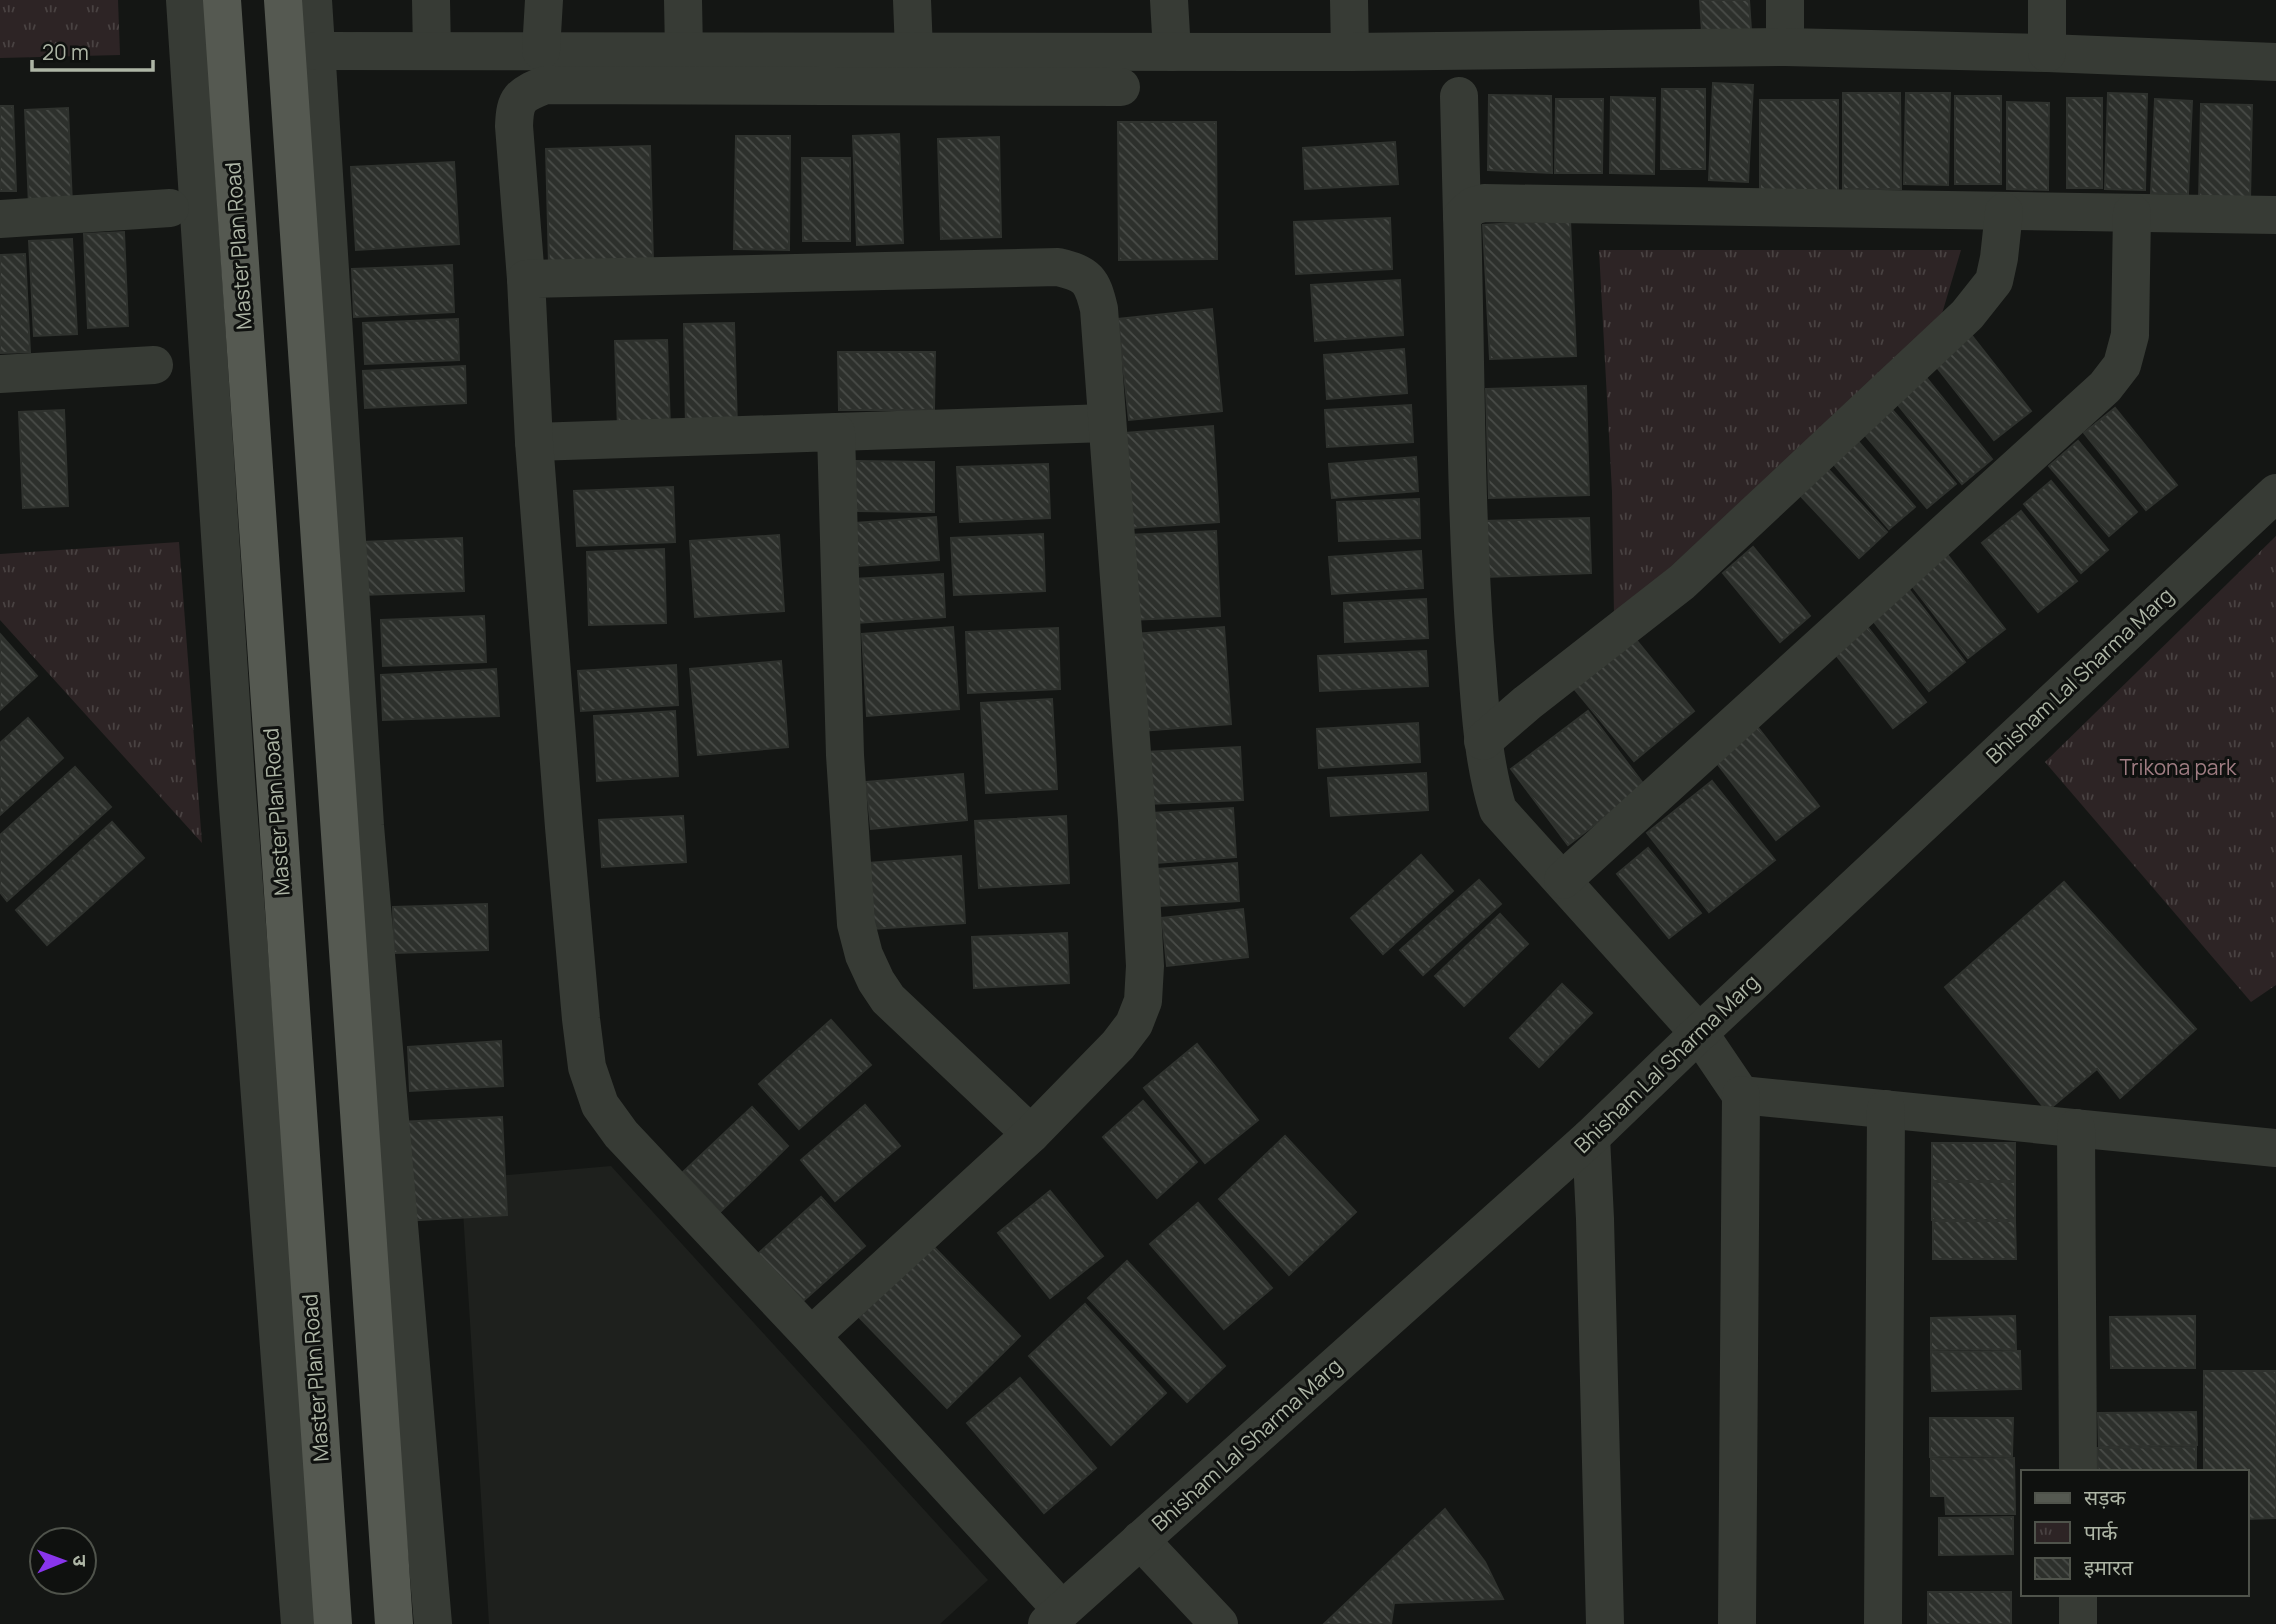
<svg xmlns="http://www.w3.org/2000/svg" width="2276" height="1624" font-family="Manrope,'Noto Sans Devanagari',sans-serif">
<defs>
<pattern id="park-tufts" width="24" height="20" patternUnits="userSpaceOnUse" patternTransform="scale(1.75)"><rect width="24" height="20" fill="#2d2425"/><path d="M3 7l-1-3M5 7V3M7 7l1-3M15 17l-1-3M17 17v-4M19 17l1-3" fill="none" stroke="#494242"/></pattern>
<pattern id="building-back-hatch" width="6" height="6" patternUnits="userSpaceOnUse" patternTransform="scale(1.75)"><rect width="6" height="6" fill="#2d302c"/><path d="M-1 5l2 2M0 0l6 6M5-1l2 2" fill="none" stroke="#494c48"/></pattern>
</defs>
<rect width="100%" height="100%" fill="#141614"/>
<!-- built -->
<path fill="#1e201d" d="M 611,1166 L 988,1580 L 940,1624 L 489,1624 L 461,1179 Z"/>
<!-- park -->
<g fill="url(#park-tufts)">
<path d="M 0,0 L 118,0 L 120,55 L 0,58 Z"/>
<path d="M 1599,250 L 1961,250 L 1941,317 L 1722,528 L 1614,615 L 1612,492 Z"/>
<path d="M 2276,536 L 2276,985 L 2251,1002 L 2045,762 Z"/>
<path d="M 179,542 L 202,843 L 0,620 L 0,554 Z"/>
</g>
<!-- building -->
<g fill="url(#building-back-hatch)" stroke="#2f322e" stroke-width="2">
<path d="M 1700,0 L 1749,0 L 1751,30 L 1702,33 Z"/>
<path d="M 1713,83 L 1753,85 L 1748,182 L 1709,180 Z"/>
<path d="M 1662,89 L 1705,89 L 1705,169 L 1661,169 Z"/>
<path d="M 1843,93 L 1900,93 L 1901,189 L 1843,189 Z"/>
<path d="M 1906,93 L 1950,93 L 1948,185 L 1904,184 Z"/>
<path d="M 2108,93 L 2147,94 L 2145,190 L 2105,189 Z"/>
<path d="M 1489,95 L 1551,96 L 1552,173 L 1488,170 Z"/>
<rect x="1955" y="96" width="46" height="88"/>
<path d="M 1611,97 L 1655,98 L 1654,174 L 1610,173 Z"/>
<rect x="2067" y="98" width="35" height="90"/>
<path d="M 1556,99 L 1603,99 L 1602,173 L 1555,173 Z"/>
<path d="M 2155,99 L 2192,101 L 2188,194 L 2151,193 Z"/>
<rect x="1760" y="100" width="78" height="92"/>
<path d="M 2007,102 L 2049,103 L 2048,190 L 2007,189 Z"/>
<path d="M 2201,104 L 2252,105 L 2250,201 L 2199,201 Z"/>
<path d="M 0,106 L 13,106 L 16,191 L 0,191 Z"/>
<path d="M 68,108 L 72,204 L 29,206 L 25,110 Z"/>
<path d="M 1118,122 L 1216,122 L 1217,259 L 1119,260 Z"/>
<path d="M 899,134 L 903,243 L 857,245 L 853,136 Z"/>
<path d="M 736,136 L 790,136 L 789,250 L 734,249 Z"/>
<path d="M 999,137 L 1001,237 L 941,239 L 938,139 Z"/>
<path d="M 1395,142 L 1398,184 L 1305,189 L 1303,148 Z"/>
<path d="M 650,146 L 653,262 L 549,265 L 546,149 Z"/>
<path d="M 802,158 L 850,158 L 850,241 L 803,241 Z"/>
<path d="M 454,162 L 459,244 L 356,250 L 351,167 Z"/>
<path d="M 1390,218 L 1392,269 L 1296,274 L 1294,222 Z"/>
<path d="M 1570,220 L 1576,356 L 1490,359 L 1483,225 Z"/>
<path d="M 124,232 L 128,326 L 88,328 L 84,234 Z"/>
<path d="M 72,239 L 77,334 L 34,336 L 29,241 Z"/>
<path d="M 25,254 L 30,352 L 0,353 L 0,255 Z"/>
<path d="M 452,265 L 454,312 L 354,317 L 352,269 Z"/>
<path d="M 1400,280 L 1403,335 L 1315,341 L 1311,285 Z"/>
<path d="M 1212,309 L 1222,411 L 1129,420 L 1118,319 Z"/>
<path d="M 458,319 L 459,360 L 365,364 L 363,323 Z"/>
<path d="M 734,323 L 737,426 L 686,427 L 684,324 Z"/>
<path d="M 1969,332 L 2031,411 L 1994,440 L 1932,361 Z"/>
<path d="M 667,340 L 670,427 L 618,429 L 615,341 Z"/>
<path d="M 1404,349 L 1407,393 L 1327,399 L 1324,355 Z"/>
<path d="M 838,352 L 935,352 L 934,410 L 839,410 Z"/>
<path d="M 465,366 L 466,403 L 365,408 L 363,371 Z"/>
<path d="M 1924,375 L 1992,459 L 1962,484 L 1894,400 Z"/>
<path d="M 1586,386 L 1589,495 L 1489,498 L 1486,389 Z"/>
<path d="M 1411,405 L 1413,442 L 1327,447 L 1325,410 Z"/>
<path d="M 1888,405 L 1956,484 L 1927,508 L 1860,429 Z"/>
<path d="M 2115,408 L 2177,485 L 2146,510 L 2084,433 Z"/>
<path d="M 64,410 L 68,506 L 23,508 L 19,412 Z"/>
<path d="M 1213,426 L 1219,522 L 1132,528 L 1125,433 Z"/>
<path d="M 1856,439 L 1915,507 L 1889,529 L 1831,461 Z"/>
<path d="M 2078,441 L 2137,512 L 2109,536 L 2049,466 Z"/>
<path d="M 1416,457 L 1418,491 L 1332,498 L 1329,464 Z"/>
<path d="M 856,461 L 934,462 L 934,512 L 855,511 Z"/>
<path d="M 1048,464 L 1050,518 L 960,522 L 957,467 Z"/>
<path d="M 1826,467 L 1887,532 L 1859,558 L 1798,493 Z"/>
<path d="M 2051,481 L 2108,550 L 2081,573 L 2024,504 Z"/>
<path d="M 673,487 L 675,542 L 577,546 L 574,491 Z"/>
<path d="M 1419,499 L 1420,538 L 1339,541 L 1337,502 Z"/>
<path d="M 2021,511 L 2077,581 L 2038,612 L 1982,543 Z"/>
<path d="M 936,517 L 939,560 L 858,566 L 855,523 Z"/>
<path d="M 1589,518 L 1591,573 L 1486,577 L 1484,521 Z"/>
<path d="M 1216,531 L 1220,616 L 1130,620 L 1127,535 Z"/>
<path d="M 1043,534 L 1045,591 L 954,595 L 951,538 Z"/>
<path d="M 779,535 L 784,611 L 695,617 L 690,541 Z"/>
<path d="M 462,538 L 464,591 L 363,595 L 361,542 Z"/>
<path d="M 1753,547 L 1810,616 L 1780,642 L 1723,573 Z"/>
<path d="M 664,549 L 666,623 L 589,625 L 587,552 Z"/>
<path d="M 1421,551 L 1423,588 L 1332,594 L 1329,557 Z"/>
<path d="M 1946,553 L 2005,629 L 1968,658 L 1909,582 Z"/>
<path d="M 943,574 L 945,617 L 856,623 L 853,579 Z"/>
<path d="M 1907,587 L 1965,662 L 1929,691 L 1870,617 Z"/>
<path d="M 1426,599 L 1428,638 L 1345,642 L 1344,603 Z"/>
<path d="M 484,616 L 486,662 L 383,666 L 381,620 Z"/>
<path d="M 1866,625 L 1926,702 L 1893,728 L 1833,651 Z"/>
<path d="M 953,627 L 959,709 L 867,716 L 862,634 Z"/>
<path d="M 1224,627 L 1231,724 L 1141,731 L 1134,634 Z"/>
<path d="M 1058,628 L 1060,689 L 968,693 L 966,632 Z"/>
<path d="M 0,634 L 37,676 L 0,710 Z"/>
<path d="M 1632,635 L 1694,711 L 1634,761 L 1571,685 Z"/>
<path d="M 1426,651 L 1428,686 L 1320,691 L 1318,656 Z"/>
<path d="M 781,661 L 788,747 L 698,755 L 690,669 Z"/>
<path d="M 676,665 L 678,705 L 581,711 L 578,671 Z"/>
<path d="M 496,669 L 499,716 L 383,720 L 381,675 Z"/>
<path d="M 1052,699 L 1057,789 L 986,793 L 981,703 Z"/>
<path d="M 675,711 L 678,776 L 597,781 L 594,716 Z"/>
<path d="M 1588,711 L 1645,786 L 1568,845 L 1511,769 Z"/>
<path d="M 28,718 L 63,758 L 0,815 L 0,743 Z"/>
<path d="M 1418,723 L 1420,762 L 1319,768 L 1317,729 Z"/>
<path d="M 1756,725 L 1819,806 L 1776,840 L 1713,758 Z"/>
<path d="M 1240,747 L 1243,800 L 1147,804 L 1145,752 Z"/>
<path d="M 75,767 L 111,807 L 7,901 L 0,892 L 0,835 Z"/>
<path d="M 1426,773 L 1428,810 L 1331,816 L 1328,778 Z"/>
<path d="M 963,774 L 967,820 L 871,829 L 866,782 Z"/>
<path d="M 1712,781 L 1775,860 L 1709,912 L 1647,833 Z"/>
<path d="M 1233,808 L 1236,857 L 1156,863 L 1152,813 Z"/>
<path d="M 683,816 L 686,862 L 602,867 L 599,820 Z"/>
<path d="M 1066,816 L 1069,883 L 979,888 L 975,821 Z"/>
<path d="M 112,822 L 144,858 L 47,945 L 16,910 Z"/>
<path d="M 1648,848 L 1701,913 L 1669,938 L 1617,874 Z"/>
<path d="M 1421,855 L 1453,891 L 1383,954 L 1351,918 Z"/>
<path d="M 961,856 L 965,923 L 872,929 L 868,863 Z"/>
<path d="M 1237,863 L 1239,901 L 1160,906 L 1157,869 Z"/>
<path d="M 1479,880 L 1501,904 L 1423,975 L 1400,950 Z"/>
<path d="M 2064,882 L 2196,1029 L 2120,1098 L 2097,1069 L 2047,1111 L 1945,987 Z"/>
<path d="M 487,904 L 488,950 L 394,953 L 393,907 Z"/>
<path d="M 1243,909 L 1248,957 L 1167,966 L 1162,918 Z"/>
<path d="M 1500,914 L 1528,944 L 1464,1006 L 1435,976 Z"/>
<path d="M 1067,933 L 1069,983 L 974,988 L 972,937 Z"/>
<path d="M 1562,984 L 1592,1013 L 1539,1067 L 1510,1038 Z"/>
<path d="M 831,1020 L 871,1065 L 799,1129 L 759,1084 Z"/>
<path d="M 501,1041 L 503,1086 L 410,1091 L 408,1047 Z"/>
<path d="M 1197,1044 L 1258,1120 L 1205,1163 L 1144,1088 Z"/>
<path d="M 1143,1101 L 1197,1162 L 1157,1198 L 1103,1137 Z"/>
<path d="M 865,1105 L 900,1146 L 835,1201 L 801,1160 Z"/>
<path d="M 752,1107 L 788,1146 L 720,1212 L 683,1172 Z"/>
<path d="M 502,1117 L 507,1215 L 403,1221 L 398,1122 Z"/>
<path d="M 1285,1136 L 1356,1212 L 1289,1275 L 1219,1199 Z"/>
<rect x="1932" y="1143" width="83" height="38"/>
<rect x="1932" y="1182" width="83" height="38"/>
<path d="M 1050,1191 L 1103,1256 L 1050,1298 L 998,1233 Z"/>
<path d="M 821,1197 L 865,1246 L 794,1309 L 751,1260 Z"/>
<path d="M 1198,1203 L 1272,1288 L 1224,1329 L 1150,1244 Z"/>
<path d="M 1933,1221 L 2015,1221 L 2016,1259 L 1933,1259 Z"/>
<path d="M 932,1245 L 1020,1336 L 947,1408 L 859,1317 Z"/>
<path d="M 1127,1261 L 1225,1366 L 1187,1402 L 1088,1298 Z"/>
<path d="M 1085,1304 L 1166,1393 L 1111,1445 L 1029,1356 Z"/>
<path d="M 2015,1316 L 2016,1349 L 1931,1350 L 1931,1318 Z"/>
<path d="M 2195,1316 L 2195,1368 L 2111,1368 L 2110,1317 Z"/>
<path d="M 2020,1351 L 2021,1389 L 1932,1391 L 1931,1352 Z"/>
<path d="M 2204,1371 L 2276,1371 L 2276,1518 L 2246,1519 L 2246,1472 L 2204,1472 Z"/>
<path d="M 1020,1378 L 1096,1468 L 1044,1513 L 967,1423 Z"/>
<path d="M 2196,1412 L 2197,1445 L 2099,1447 L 2098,1413 Z"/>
<path d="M 1930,1418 L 2013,1418 L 2012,1456 L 1930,1457 Z"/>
<path d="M 2196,1447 L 2196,1472 L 2098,1472 L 2097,1448 Z"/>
<path d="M 2014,1458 L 2015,1514 L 1946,1514 L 1945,1496 L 1931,1496 L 1931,1459 Z"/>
<path d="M 1445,1509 L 1485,1562 L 1503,1599 L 1394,1603 L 1391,1624 L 1324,1624 Z"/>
<path d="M 2013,1517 L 2013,1554 L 1939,1555 L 1939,1518 Z"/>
<rect x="1928" y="1592" width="83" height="32"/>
</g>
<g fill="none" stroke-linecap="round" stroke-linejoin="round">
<!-- minor -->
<g stroke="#373b35" stroke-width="38">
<path d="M 185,0 L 236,780 L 300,1624"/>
<path d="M 313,0 L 365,826 L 433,1624"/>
<path d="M 431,0 L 432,51"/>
<path d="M 683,0 L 684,51"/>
<path d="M 912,0 L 914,51"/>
<path d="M 1169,0 L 1172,52"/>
<path d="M 1349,0 L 1350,52"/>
<path d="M 1785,0 L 1785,47"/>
<path d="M 316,51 L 1350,52 L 1785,47 L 2047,53 L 2276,62"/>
<path d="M 541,51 L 544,0"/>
<path d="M 2047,53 L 2047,0"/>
<path d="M 1459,96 L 1462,216"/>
<path d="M 2276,215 L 1484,203 L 1473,206 L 1462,216 C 1466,357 1465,500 1475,642 C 1480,698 1481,756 1498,810 L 1699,1033 L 1741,1095 L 2276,1148"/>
<path d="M 0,219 L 170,208"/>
<path d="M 526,279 L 514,126 C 515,98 520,95 545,85 L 1121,87"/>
<path d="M 0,374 L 154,365"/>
<path d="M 836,432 L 1107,423"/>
<path d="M 534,442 L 836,432 L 845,755 L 856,924 L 864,955 L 876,981 L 888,999 L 1031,1134"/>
<path d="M 1483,741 L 1527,703 L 1682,582 L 1967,315 L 1994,281 L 1999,258 L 2004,212"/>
<path d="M 1563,880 L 2105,387 L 2122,365 L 2130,335 L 2132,213"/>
<path d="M 2076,1128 L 2078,1472"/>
<path d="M 1591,1137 L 1595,1219 L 1605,1624"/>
<path d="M 811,1336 L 1031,1134 L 1118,1045 L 1134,1024 L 1143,1001 L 1145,966 L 1137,820 L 1099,309 C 1092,280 1088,274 1058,267 L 526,279 L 534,442 L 564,827 L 581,1019 L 587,1067 L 600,1105 L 621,1134 L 811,1336 L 1062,1610"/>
<path d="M 1140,1540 L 1219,1624"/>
<path d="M 2078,1594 L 2078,1624"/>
<path d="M 1047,1624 L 1591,1137 L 1699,1033 L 2276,493"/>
<path d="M 1737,1624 L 1741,1095"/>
<path d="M 1883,1624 L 1886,1109"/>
</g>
<!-- major -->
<g stroke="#555951" stroke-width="38">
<path d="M 222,0 L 333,1624"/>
<path d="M 283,0 L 394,1624"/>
</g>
</g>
<g text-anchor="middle" stroke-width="6" stroke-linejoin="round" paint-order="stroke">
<!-- street labels -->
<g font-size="21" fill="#aeb6a6" stroke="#0f110f">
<text transform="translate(239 246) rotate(-94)" y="7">Master Plan Road</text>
<text transform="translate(2080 676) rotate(-43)" y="7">Bhisham Lal Sharma Marg</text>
<text transform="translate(277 812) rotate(-94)" y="7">Master Plan Road</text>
<text transform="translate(1667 1064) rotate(-44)" y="7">Bhisham Lal Sharma Marg</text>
<text transform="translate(316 1378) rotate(-94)" y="7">Master Plan Road</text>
<text transform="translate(1247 1445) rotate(-42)" y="7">Bhisham Lal Sharma Marg</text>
</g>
<!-- park labels -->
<g font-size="21" fill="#a07d83" stroke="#0f110f">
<text x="2178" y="775">Trikona park</text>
</g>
</g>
<!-- legend -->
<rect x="2021" y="1470" width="228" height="126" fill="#0f110f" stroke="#4f534b" stroke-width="2"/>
<rect x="2035" y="1493" width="35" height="10" fill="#555951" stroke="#4f534b" stroke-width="2"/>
<text x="2084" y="1505" font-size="21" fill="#aeb6a6">सड़क</text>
<rect x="2035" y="1522" width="35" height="21" fill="url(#park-tufts)" stroke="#4f534b" stroke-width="2"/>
<text x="2084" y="1540" font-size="21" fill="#aeb6a6">पार्क</text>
<rect x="2035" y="1558" width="35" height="21" fill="url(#building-back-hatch)" stroke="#4f534b" stroke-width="2"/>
<text x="2084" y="1575" font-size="21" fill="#aeb6a6">इमारत</text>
<!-- north arrow -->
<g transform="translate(63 1561) rotate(89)"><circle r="33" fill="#0f110f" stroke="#4f534b" stroke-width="2"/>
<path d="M0-5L12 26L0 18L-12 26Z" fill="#8935ec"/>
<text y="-10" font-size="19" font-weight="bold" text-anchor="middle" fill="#aeb6a6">उ</text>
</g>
<!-- scale -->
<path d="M32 60v10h121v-10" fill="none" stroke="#aeb6a6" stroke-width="3.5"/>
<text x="42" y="60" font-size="21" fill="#aeb6a6" stroke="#0f110f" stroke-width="5" paint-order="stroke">20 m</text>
</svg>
